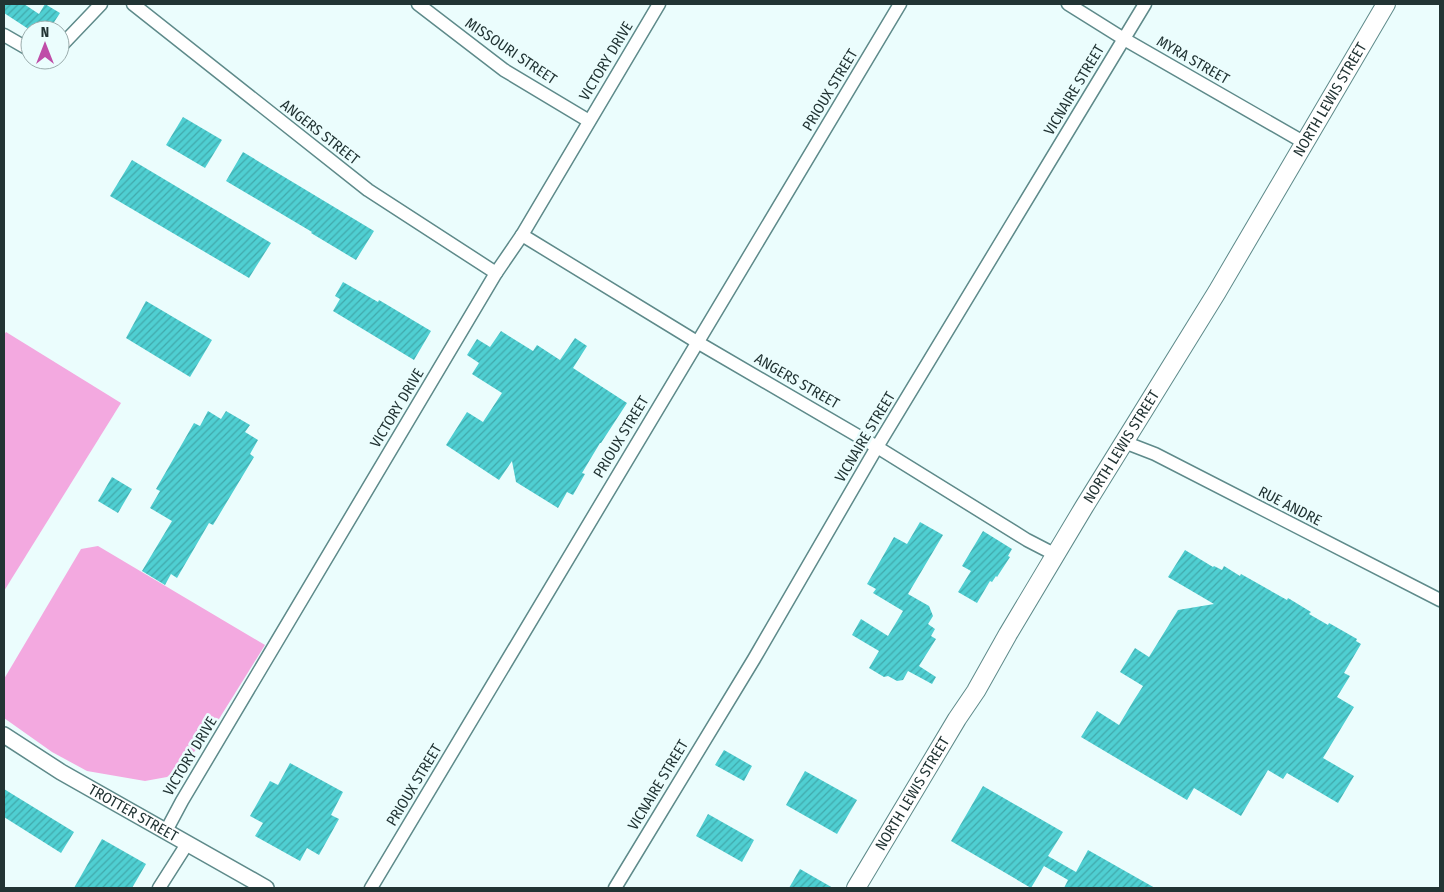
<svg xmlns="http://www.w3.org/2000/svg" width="1444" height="892" font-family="'Fira Sans Condensed',sans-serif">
<defs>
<pattern id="building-hatch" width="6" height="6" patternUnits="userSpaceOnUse" patternTransform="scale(1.25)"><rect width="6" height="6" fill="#4fcfd2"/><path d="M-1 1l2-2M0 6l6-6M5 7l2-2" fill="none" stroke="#41a9ab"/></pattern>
</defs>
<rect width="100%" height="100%" fill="#ebfdfd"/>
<!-- garden -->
<g fill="#f3a9e0">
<path d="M 6,332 L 121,403 L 4,591 L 4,335 Z"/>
<path d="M 98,546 L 265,645 L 214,727 L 186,762 L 179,769 L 167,777 L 145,781 L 87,771 L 52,752 L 4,718 L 4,679 L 81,549 Z"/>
</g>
<!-- building -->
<g fill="url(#building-hatch)">
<path d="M 4,4 L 24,4 L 39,14 L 45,4 L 60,13 L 49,30 L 30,30 L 4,13 Z"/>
<path d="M 183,117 L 222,140 L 205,168 L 166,145 Z"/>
<path d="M 243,152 L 374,231 L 356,260 L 311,233 L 312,232 L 226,181 Z"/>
<path d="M 132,160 L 271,243 L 249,278 L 110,196 Z"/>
<path d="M 343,282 L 378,302 L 379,300 L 431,331 L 414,360 L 333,311 L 340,299 L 335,296 Z"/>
<path d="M 146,301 L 212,340 L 190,377 L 126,338 Z"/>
<path d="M 501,331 L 533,351 L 537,345 L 560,360 L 575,338 L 587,346 L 573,368 L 627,403 L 601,443 L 600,443 L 582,473 L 585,474 L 573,495 L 567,492 L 558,508 L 516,482 L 512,461 L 499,480 L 446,445 L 467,412 L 483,422 L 502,393 L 472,374 L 479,363 L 467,355 L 477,339 L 490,347 Z"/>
<path d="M 208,411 L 221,419 L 226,411 L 250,425 L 245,432 L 258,440 L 250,454 L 254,457 L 213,525 L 209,523 L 177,578 L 171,574 L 165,585 L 142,571 L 172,521 L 150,508 L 160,491 L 156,489 L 190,430 L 194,423 L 200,426 Z"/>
<path d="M 112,477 L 132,489 L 118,513 L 98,501 Z"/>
<path d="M 920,522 L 943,535 L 908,594 L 929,606 L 933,616 L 928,624 L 935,629 L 931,636 L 936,639 L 919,666 L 936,677 L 932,684 L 908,671 L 903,680 L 897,681 L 888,676 L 884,677 L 869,668 L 879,651 L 852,635 L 861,619 L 888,636 L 903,611 L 873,593 L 876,589 L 867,584 L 894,537 L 907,544 Z"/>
<path d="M 983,531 L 1012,549 L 1008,556 L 1010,557 L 997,577 L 996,576 L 992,582 L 990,581 L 977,603 L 958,592 L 971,571 L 962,566 Z"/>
<path d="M 1185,550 L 1213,567 L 1214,566 L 1222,570 L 1224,566 L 1240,576 L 1241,574 L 1287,600 L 1288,598 L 1311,612 L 1309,614 L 1328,625 L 1329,623 L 1357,639 L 1356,641 L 1361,644 L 1344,673 L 1350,676 L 1337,697 L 1354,707 L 1323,758 L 1354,776 L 1338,803 L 1287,773 L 1283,779 L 1268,770 L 1241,816 L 1194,788 L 1187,800 L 1081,737 L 1097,711 L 1119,725 L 1134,700 L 1143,686 L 1120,672 L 1135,648 L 1149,657 L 1178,610 L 1214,604 L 1168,577 Z"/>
<path d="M 724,750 L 752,766 L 744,781 L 715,765 Z"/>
<path d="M 290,763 L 343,792 L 331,815 L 339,819 L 319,855 L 307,848 L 300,861 L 255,836 L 263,823 L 250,816 L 270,781 L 278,785 Z"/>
<path d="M 805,771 L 857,800 L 837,834 L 786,805 Z"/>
<path d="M 983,786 L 1063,832 L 1048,856 L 1076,872 L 1088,850 L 1155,888 L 1064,888 L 1068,880 L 1044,866 L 1031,888 L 951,841 Z"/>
<path d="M 4,789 L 74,832 L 61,853 L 4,817 Z"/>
<path d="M 708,814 L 754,840 L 742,862 L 696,836 Z"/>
<path d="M 102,839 L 146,864 L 132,888 L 74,888 Z"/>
<path d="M 800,869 L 833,888 L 789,888 Z"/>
</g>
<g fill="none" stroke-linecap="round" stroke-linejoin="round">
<!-- minor casing -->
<g stroke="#5e8a8a" stroke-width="15">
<g id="minor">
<path d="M 133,4 L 368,190 L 496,273"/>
<path d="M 418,4 L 504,70 L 589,121"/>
<path d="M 1068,4 L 1124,39 L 1305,143"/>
<path d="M 4,35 L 30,50"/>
<path d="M 60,47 L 101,4"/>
<path d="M 522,235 L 697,342 L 877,447 L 1027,540 L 1056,555"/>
<path d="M 1124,442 L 1155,454 L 1440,600"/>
<path d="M 166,831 L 182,801 L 496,273 L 522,235 L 659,4"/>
<path d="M 159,888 L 187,844"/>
<path d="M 371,888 L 900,4"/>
<path d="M 615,888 L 754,659 L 877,447 L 1145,4"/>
</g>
</g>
<!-- tertiary casing -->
<g stroke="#5e8a8a" stroke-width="18">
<g id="tertiary">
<path id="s1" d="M 4,735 L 61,772 L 266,888"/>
</g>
</g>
<!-- secondary casing -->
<g stroke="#5e8a8a" stroke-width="20">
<g id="secondary">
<path id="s2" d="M 856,888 L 957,719 L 976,691 L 1008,634 L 1084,507 L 1217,292 L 1386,4"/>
</g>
</g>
<!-- minor -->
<use href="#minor" stroke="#fff" stroke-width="12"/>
<!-- tertiary -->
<use href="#tertiary" stroke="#fff" stroke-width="15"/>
<!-- secondary -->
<use href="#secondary" stroke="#fff" stroke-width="18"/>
</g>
<g text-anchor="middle" stroke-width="5" stroke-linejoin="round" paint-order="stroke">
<!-- street labels -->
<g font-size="15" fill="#223434" stroke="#ebfdfd">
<text transform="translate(511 51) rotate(34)" y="5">MISSOURI STREET</text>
<text transform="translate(1193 60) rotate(30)" y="5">MYRA STREET</text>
<text transform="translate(606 61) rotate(-59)" y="5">VICTORY DRIVE</text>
<text transform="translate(830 90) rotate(-59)" y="5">PRIOUX STREET</text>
<text transform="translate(1074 90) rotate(-59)" y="5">VICNAIRE STREET</text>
<text dy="5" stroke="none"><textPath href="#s2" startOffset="920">NORTH LEWIS STREET</textPath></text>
<text transform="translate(320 132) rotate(38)" y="5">ANGERS STREET</text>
<text transform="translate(797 381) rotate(30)" y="5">ANGERS STREET</text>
<text transform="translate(397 408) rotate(-59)" y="5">VICTORY DRIVE</text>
<text transform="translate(621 437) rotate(-59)" y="5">PRIOUX STREET</text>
<text transform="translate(865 437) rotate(-59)" y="5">VICNAIRE STREET</text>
<text dy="5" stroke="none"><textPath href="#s2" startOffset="515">NORTH LEWIS STREET</textPath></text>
<text transform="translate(1290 506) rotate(27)" y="5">RUE ANDRE</text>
<text transform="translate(190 756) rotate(-59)" y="5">VICTORY DRIVE</text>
<text transform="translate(414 785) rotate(-59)" y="5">PRIOUX STREET</text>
<text transform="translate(658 785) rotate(-59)" y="5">VICNAIRE STREET</text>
<text dy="5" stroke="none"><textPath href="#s2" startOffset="110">NORTH LEWIS STREET</textPath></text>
<text dy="5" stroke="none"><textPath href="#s1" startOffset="151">TROTTER STREET</textPath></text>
</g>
</g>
<!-- border -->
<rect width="1444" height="892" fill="none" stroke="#223434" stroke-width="10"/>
<!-- north arrow -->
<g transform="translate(45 45)"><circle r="24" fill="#ebfdfd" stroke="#9badad"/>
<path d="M0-4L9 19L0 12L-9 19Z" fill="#bf4da8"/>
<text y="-8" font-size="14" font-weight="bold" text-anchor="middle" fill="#223434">N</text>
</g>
</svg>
